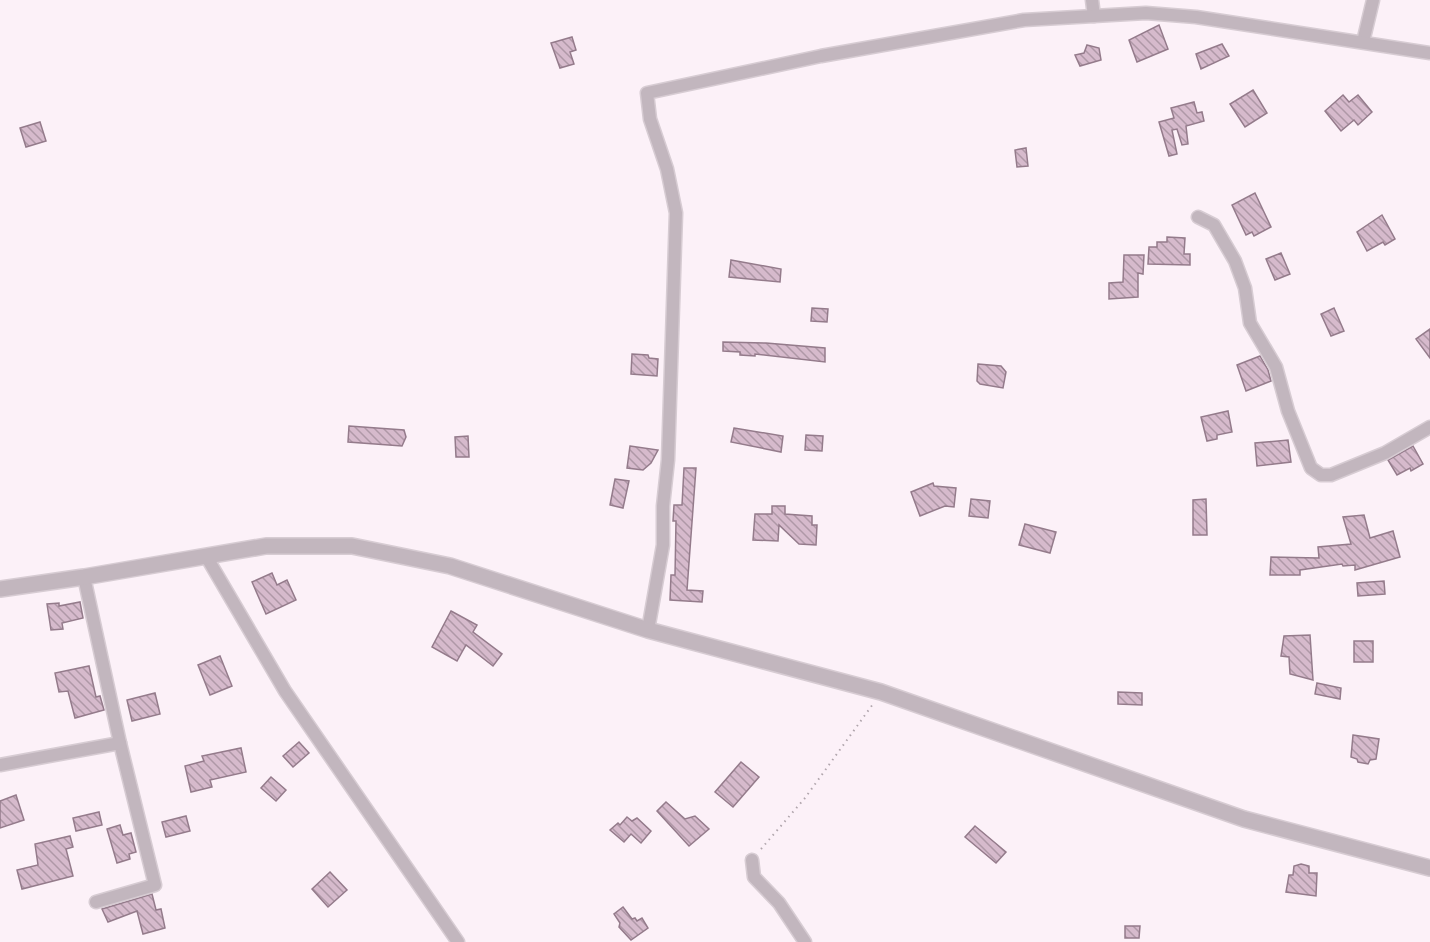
<svg xmlns="http://www.w3.org/2000/svg" width="1430" height="942" font-family="Poppins,sans-serif">
<defs>
<pattern id="building-back-hatch" width="6" height="6" patternUnits="userSpaceOnUse" patternTransform="scale(1.5)"><rect width="6" height="6" fill="#d6bacc"/><path d="M-1 5l2 2M0 0l6 6M5-1l2 2" fill="none" stroke="#af98a7"/></pattern>
</defs>
<rect width="100%" height="100%" fill="#fcf1f8"/>
<!-- building -->
<g fill="url(#building-back-hatch)" stroke="#947b8b" stroke-width="1.5">
<path d="M 1159,25 L 1168,49 L 1137,62 L 1129,40 Z"/>
<path d="M 572,37 L 576,50 L 570,52 L 574,64 L 560,68 L 551,43 Z"/>
<path d="M 1222,44 L 1229,56 L 1201,69 L 1196,54 Z"/>
<path d="M 1087,45 L 1099,48 L 1101,60 L 1080,66 L 1075,55 L 1084,53 Z"/>
<path d="M 1253,90 L 1267,113 L 1245,127 L 1230,104 Z"/>
<path d="M 1343,95 L 1349,102 L 1358,95 L 1372,112 L 1358,125 L 1354,120 L 1341,131 L 1325,111 Z"/>
<path d="M 1194,102 L 1197,113 L 1202,112 L 1204,121 L 1186,126 L 1188,144 L 1182,145 L 1177,129 L 1172,130 L 1177,154 L 1169,156 L 1159,122 L 1174,118 L 1171,108 Z"/>
<path d="M 40,122 L 46,141 L 26,147 L 20,128 Z"/>
<path d="M 1026,148 L 1028,166 L 1017,167 L 1015,150 Z"/>
<path d="M 1255,193 L 1271,227 L 1254,236 L 1252,232 L 1246,235 L 1232,205 Z"/>
<path d="M 1382,215 L 1395,239 L 1385,245 L 1383,242 L 1367,251 L 1357,232 Z"/>
<path d="M 1167,237 L 1185,238 L 1184,254 L 1190,254 L 1190,265 L 1148,264 L 1149,247 L 1157,247 L 1157,242 L 1167,242 Z"/>
<path d="M 1281,253 L 1290,274 L 1275,280 L 1266,259 Z"/>
<path d="M 1124,255 L 1144,255 L 1143,274 L 1138,273 L 1138,297 L 1109,299 L 1109,283 L 1123,282 Z"/>
<path d="M 731,260 L 781,269 L 780,282 L 729,277 Z"/>
<path d="M 812,308 L 828,309 L 827,322 L 811,321 Z"/>
<path d="M 1334,308 L 1344,331 L 1331,336 L 1321,314 Z"/>
<path d="M 1430,329 L 1430,358 L 1416,339 Z"/>
<path d="M 723,342 L 766,343 L 825,348 L 825,362 L 755,354 L 755,356 L 740,355 L 740,352 L 723,351 Z"/>
<path d="M 632,354 L 648,355 L 649,358 L 658,359 L 657,376 L 631,374 Z"/>
<path d="M 1260,356 L 1268,370 L 1271,381 L 1246,391 L 1237,365 Z"/>
<path d="M 978,364 L 1001,366 L 1006,372 L 1003,388 L 980,384 L 977,381 Z"/>
<path d="M 1228,411 L 1232,432 L 1217,435 L 1217,439 L 1207,441 L 1201,417 Z"/>
<path d="M 349,426 L 404,430 L 406,437 L 402,446 L 348,442 Z"/>
<path d="M 734,428 L 783,436 L 781,452 L 731,442 Z"/>
<path d="M 806,435 L 823,436 L 822,451 L 805,450 Z"/>
<path d="M 468,436 L 469,457 L 456,457 L 455,437 Z"/>
<path d="M 1288,440 L 1291,462 L 1257,466 L 1255,443 Z"/>
<path d="M 630,446 L 658,450 L 651,463 L 643,470 L 627,468 Z"/>
<path d="M 1413,446 L 1423,464 L 1411,471 L 1410,468 L 1397,475 L 1388,460 Z"/>
<path d="M 684,468 L 696,468 L 687,590 L 703,591 L 702,602 L 670,600 L 671,575 L 675,575 L 676,521 L 673,521 L 674,505 L 682,505 Z"/>
<path d="M 615,479 L 629,481 L 623,508 L 610,505 Z"/>
<path d="M 933,483 L 934,486 L 956,488 L 954,507 L 945,506 L 920,516 L 911,492 Z"/>
<path d="M 971,499 L 990,501 L 988,518 L 969,516 Z"/>
<path d="M 1206,499 L 1207,535 L 1193,535 L 1193,500 Z"/>
<path d="M 772,506 L 785,506 L 785,514 L 812,516 L 812,525 L 817,525 L 816,545 L 799,544 L 779,525 L 778,541 L 753,540 L 755,514 L 772,514 Z"/>
<path d="M 1364,515 L 1370,538 L 1393,531 L 1400,557 L 1355,570 L 1355,565 L 1343,566 L 1342,564 L 1300,570 L 1300,575 L 1270,575 L 1271,557 L 1319,558 L 1318,547 L 1351,544 L 1343,517 Z"/>
<path d="M 1025,524 L 1056,532 L 1050,553 L 1019,545 Z"/>
<path d="M 272,573 L 277,585 L 287,580 L 296,600 L 266,614 L 252,582 Z"/>
<path d="M 1384,581 L 1385,594 L 1358,596 L 1357,583 Z"/>
<path d="M 80,602 L 83,618 L 62,623 L 63,629 L 51,630 L 47,604 L 59,603 L 59,606 Z"/>
<path d="M 451,611 L 477,625 L 473,632 L 502,654 L 493,666 L 466,645 L 457,661 L 432,647 Z"/>
<path d="M 1310,635 L 1313,680 L 1290,674 L 1289,657 L 1281,656 L 1284,636 Z"/>
<rect x="1354" y="641" width="19" height="21"/>
<path d="M 220,656 L 232,686 L 210,695 L 198,665 Z"/>
<path d="M 89,666 L 96,697 L 100,696 L 104,710 L 75,718 L 68,691 L 59,692 L 55,673 Z"/>
<path d="M 1317,683 L 1341,688 L 1340,699 L 1315,694 Z"/>
<path d="M 1118,692 L 1142,693 L 1142,705 L 1118,704 Z"/>
<path d="M 155,693 L 160,714 L 132,721 L 127,700 Z"/>
<path d="M 1353,735 L 1379,739 L 1376,759 L 1370,760 L 1368,764 L 1358,762 L 1357,759 L 1351,757 Z"/>
<path d="M 299,742 L 309,753 L 293,767 L 283,756 Z"/>
<path d="M 241,748 L 246,772 L 210,780 L 212,787 L 191,792 L 185,766 L 204,761 L 202,756 Z"/>
<path d="M 741,762 L 759,777 L 733,807 L 715,792 Z"/>
<path d="M 271,777 L 286,790 L 276,801 L 261,788 Z"/>
<path d="M 16,795 L 24,820 L 0,828 L 0,801 Z"/>
<path d="M 666,802 L 685,819 L 695,816 L 709,829 L 689,846 L 657,811 Z"/>
<path d="M 99,812 L 102,825 L 76,831 L 73,818 Z"/>
<path d="M 186,816 L 190,831 L 166,837 L 162,822 Z"/>
<path d="M 627,817 L 632,821 L 637,818 L 651,831 L 641,843 L 631,834 L 624,842 L 610,830 L 618,823 L 620,825 Z"/>
<path d="M 120,825 L 123,835 L 131,833 L 136,852 L 129,854 L 130,859 L 117,863 L 107,829 Z"/>
<path d="M 975,826 L 1006,852 L 996,863 L 965,837 Z"/>
<path d="M 70,836 L 73,847 L 66,849 L 73,876 L 22,889 L 17,870 L 38,865 L 35,844 Z"/>
<path d="M 1301,864 L 1309,866 L 1309,873 L 1317,873 L 1316,896 L 1286,892 L 1289,875 L 1293,875 L 1294,866 Z"/>
<path d="M 330,872 L 347,890 L 328,907 L 312,889 Z"/>
<path d="M 152,894 L 156,910 L 161,909 L 165,928 L 143,934 L 137,911 L 108,922 L 102,909 Z"/>
<path d="M 623,907 L 632,919 L 635,918 L 637,921 L 642,918 L 648,928 L 631,940 L 619,927 L 620,923 L 614,914 Z"/>
<path d="M 1125,926 L 1140,926 L 1139,938 L 1125,938 Z"/>
</g>
<g fill="none" stroke-linecap="round" stroke-linejoin="round">
<!-- minor casing -->
<g stroke="#d7ccd3" stroke-width="15">
<g id="minor">
<path d="M 1092,0 L 1094,16"/>
<path d="M 1363,42 L 1373,0"/>
<path d="M 1198,217 L 1214,225 L 1235,261 L 1245,288 L 1250,323 L 1276,367 L 1288,411 L 1311,468 L 1321,475 L 1331,475 L 1385,453 L 1430,427"/>
<path d="M 206,556 L 285,691 L 458,942"/>
<path d="M 84,577 L 120,743 L 155,885 L 96,902"/>
<path d="M 648,630 L 663,545 L 663,506 L 668,460 L 676,213 L 667,169 L 650,119 L 647,93 L 821,56 L 1024,20 L 1146,13 L 1196,17 L 1430,53"/>
<path d="M 0,765 L 120,743"/>
<path d="M 752,860 L 754,877 L 779,903 L 805,942"/>
</g>
</g>
<!-- tertiary casing -->
<g stroke="#d7ccd3" stroke-width="18">
<path id="tertiary" d="M 0,589 L 84,577 L 266,546 L 352,546 L 450,566 L 648,630 L 881,692 L 1244,819 L 1430,868"/>
</g>
<!-- path -->
<path stroke="#b0a5ac" stroke-width="2" stroke-dasharray="1.5 4.5" stroke-linecap="butt" d="M 761,849 L 805,798 L 873,704"/>
<!-- minor -->
<use href="#minor" stroke="#c2b6be" stroke-width="12"/>
<!-- tertiary -->
<use href="#tertiary" stroke="#c2b6be" stroke-width="15"/>
</g>
</svg>
